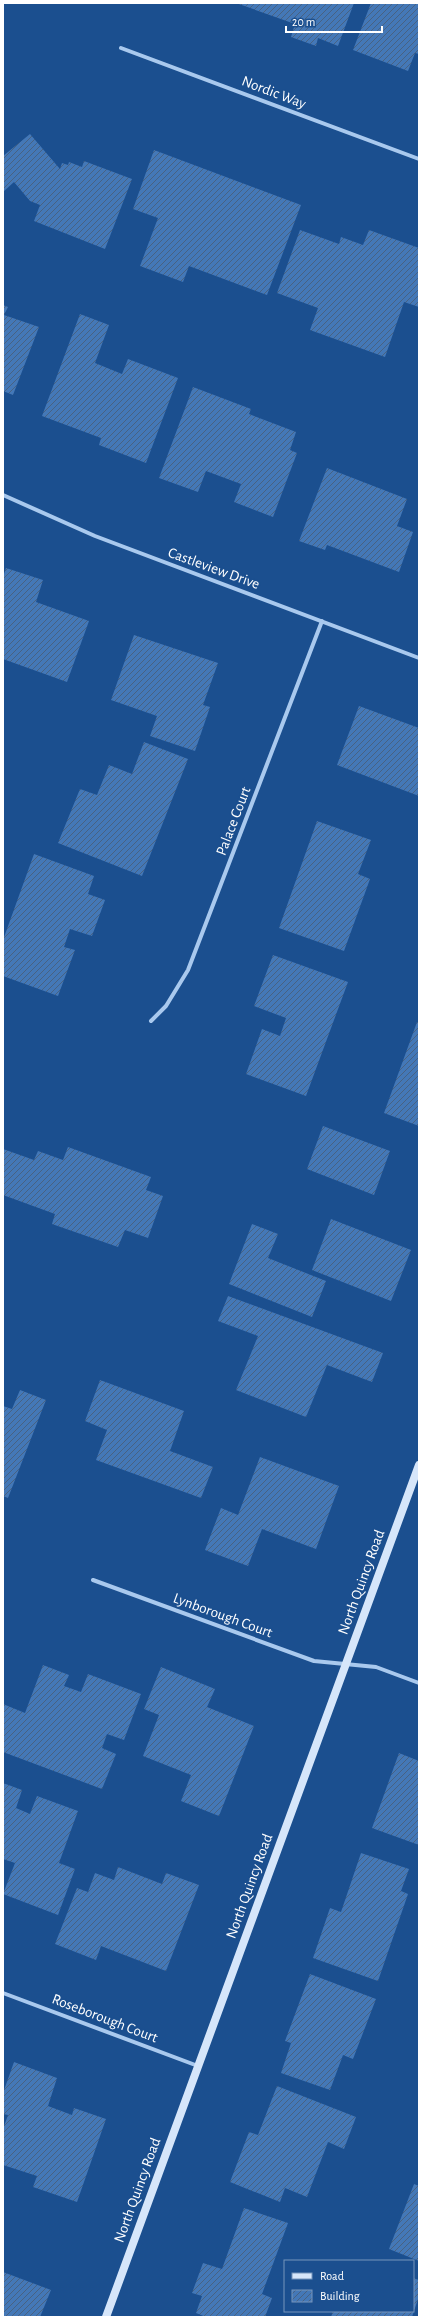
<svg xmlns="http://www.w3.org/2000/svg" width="422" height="2320" font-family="'Alegreya Sans',sans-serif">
<defs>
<pattern id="building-hatch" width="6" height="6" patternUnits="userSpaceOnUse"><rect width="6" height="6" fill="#4478b7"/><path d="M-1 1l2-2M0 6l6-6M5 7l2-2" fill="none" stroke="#486282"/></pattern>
</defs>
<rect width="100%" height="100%" fill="#1b4f8f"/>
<!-- building -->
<g fill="url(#building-hatch)">
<path d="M 236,3 L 354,3 L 338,46 L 318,38 L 316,46 L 291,37 L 295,24 Z"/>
<path d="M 371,3 L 419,3 L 419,54 L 415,53 L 408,71 L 353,50 Z"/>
<path d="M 30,134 L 60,169 L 62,163 L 68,165 L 69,162 L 82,167 L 84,161 L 132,179 L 105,249 L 34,221 L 40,205 L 30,201 L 14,182 L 3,192 L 3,156 Z"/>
<path d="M 154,150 L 301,205 L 267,295 L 189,266 L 183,282 L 140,266 L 158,218 L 133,209 Z"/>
<path d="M 300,230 L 339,244 L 341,237 L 363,245 L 369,230 L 419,248 L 419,307 L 404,302 L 385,357 L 310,330 L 318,308 L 277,293 Z"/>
<path d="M 3,305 L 8,307 L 4,315 L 39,327 L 13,395 L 3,391 Z"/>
<path d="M 80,314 L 109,325 L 95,363 L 122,374 L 128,359 L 178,378 L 146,463 L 99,445 L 101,438 L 42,416 Z"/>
<path d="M 193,387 L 251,409 L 249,414 L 296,432 L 290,450 L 297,453 L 273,517 L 234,502 L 241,484 L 206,471 L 198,492 L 159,478 Z"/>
<path d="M 327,468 L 407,499 L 397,526 L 413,532 L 399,572 L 327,545 L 325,550 L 299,541 Z"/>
<path d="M 6,568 L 43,580 L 36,602 L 89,621 L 67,682 L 3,659 L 3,577 Z"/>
<path d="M 134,635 L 218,663 L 203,705 L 210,707 L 195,751 L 150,736 L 157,716 L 111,700 Z"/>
<path d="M 359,706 L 419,728 L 419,796 L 337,765 Z"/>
<path d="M 144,742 L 188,759 L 142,876 L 58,843 L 80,789 L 97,795 L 109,765 L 132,774 Z"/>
<path d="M 317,821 L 371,840 L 358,874 L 370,879 L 344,951 L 279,928 Z"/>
<path d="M 34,854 L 94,876 L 88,894 L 105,900 L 92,936 L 70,929 L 64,947 L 75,950 L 58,996 L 3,976 L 3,940 Z"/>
<path d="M 273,955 L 348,982 L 306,1096 L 246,1074 L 262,1029 L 280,1036 L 286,1018 L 254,1006 Z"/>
<path d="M 417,1022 L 419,1023 L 419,1126 L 384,1113 Z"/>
<path d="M 323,1126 L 390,1151 L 374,1195 L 307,1169 Z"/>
<path d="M 68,1147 L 151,1177 L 146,1190 L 163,1196 L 148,1238 L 125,1230 L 118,1247 L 52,1224 L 55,1214 L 3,1195 L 3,1149 L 34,1160 L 38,1151 L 63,1160 Z"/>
<path d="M 331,1219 L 411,1250 L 391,1301 L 312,1270 Z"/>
<path d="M 252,1224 L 278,1234 L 268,1258 L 326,1281 L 312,1317 L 229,1284 Z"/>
<path d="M 228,1296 L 383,1353 L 372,1382 L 327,1365 L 306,1417 L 236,1390 L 258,1336 L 218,1321 Z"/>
<path d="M 100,1380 L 184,1411 L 170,1451 L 213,1467 L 201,1498 L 96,1460 L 107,1430 L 85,1421 Z"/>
<path d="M 20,1390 L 46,1400 L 8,1498 L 3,1496 L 3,1406 L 12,1409 Z"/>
<path d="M 260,1457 L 339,1486 L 316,1549 L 262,1529 L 248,1566 L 205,1550 L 221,1508 L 238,1515 Z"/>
<path d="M 43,1665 L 69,1675 L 64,1686 L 81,1692 L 88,1674 L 141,1694 L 124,1740 L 107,1734 L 102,1748 L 116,1754 L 102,1789 L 3,1752 L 3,1704 L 25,1713 Z"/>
<path d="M 161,1667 L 215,1689 L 207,1707 L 254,1726 L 219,1816 L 181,1801 L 191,1775 L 143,1756 L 159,1715 L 144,1709 Z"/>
<path d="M 399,1753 L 419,1761 L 419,1845 L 372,1828 Z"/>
<path d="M 3,1783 L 22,1790 L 16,1808 L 30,1814 L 37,1796 L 78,1811 L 59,1863 L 75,1869 L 58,1915 L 3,1894 L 15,1863 L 3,1859 Z"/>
<path d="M 361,1853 L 409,1869 L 401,1891 L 408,1894 L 378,1981 L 313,1958 L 330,1908 L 341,1912 Z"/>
<path d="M 118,1867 L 162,1884 L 166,1873 L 199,1885 L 166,1971 L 101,1946 L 96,1960 L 55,1944 L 77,1888 L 88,1892 L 95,1873 L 114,1880 Z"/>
<path d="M 310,1974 L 376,1999 L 353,2059 L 343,2055 L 330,2090 L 281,2073 L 291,2043 L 285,2041 Z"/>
<path d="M 14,2062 L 57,2078 L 48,2106 L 72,2115 L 74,2108 L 106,2119 L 77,2202 L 33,2187 L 37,2176 L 3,2165 L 3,2129 L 8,2115 L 3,2114 L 3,2093 Z"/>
<path d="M 277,2086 L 356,2117 L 344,2149 L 328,2142 L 307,2197 L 285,2188 L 280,2202 L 230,2182 L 249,2132 L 258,2135 Z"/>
<path d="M 414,2184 L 419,2186 L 419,2261 L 389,2249 Z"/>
<path d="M 244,2208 L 288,2223 L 262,2294 L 272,2298 L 265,2317 L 206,2317 L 196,2313 L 202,2296 L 192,2293 L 203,2263 L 222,2269 Z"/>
<path d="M 3,2272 L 51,2290 L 40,2317 L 3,2317 Z"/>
<path d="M 413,2278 L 419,2280 L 419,2296 L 412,2317 L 331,2317 L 333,2311 L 413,2311 Z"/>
</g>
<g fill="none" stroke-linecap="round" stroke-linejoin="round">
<!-- street -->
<g stroke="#a9c9ee" stroke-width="4">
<path d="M 121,48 L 419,159"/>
<path d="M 3,495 L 95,536 L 419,658"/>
<path d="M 151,1021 L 166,1006 L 188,970 L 322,621"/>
<path d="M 93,1580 L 314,1661 L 376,1667 L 419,1683"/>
<path d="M 3,1993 L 198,2066"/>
</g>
<!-- secondary -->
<path stroke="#d6e6fa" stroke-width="8" d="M 106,2317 L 419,1465"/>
</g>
<g text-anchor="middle" stroke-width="3.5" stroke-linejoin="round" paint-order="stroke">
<!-- street labels -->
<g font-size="15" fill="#fff" stroke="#1b4f8f">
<text transform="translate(274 92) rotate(21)" y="5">Nordic Way</text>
<text transform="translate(214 568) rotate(20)" y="5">Castleview Drive</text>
<text transform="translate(233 821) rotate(-69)" y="5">Palace Court</text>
<text transform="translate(361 1582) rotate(-70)" y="5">North Quincy Road</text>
<text transform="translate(223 1615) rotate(20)" y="5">Lynborough Court</text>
<text transform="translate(249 1886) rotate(-70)" y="5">North Quincy Road</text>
<text transform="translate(105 2018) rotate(21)" y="5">Roseborough Court</text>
<text transform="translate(137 2190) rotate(-70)" y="5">North Quincy Road</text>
</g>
</g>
<!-- border -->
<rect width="422" height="2320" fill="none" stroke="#ffffff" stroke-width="8"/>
<!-- legend -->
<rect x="284" y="2260" width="130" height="52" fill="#1b4f8f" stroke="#7695bc"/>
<rect x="292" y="2273" width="20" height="6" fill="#d6e6fa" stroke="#7695bc"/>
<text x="320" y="2280" font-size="12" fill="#ffffff">Road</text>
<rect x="292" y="2290" width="20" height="12" fill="url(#building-hatch)" stroke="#7695bc"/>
<text x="320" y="2300" font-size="12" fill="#ffffff">Building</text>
<!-- scale -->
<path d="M286 26v6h96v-6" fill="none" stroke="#ffffff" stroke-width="2"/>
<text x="292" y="26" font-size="12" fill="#ffffff" stroke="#1b4f8f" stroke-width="3" paint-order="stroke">20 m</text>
</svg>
